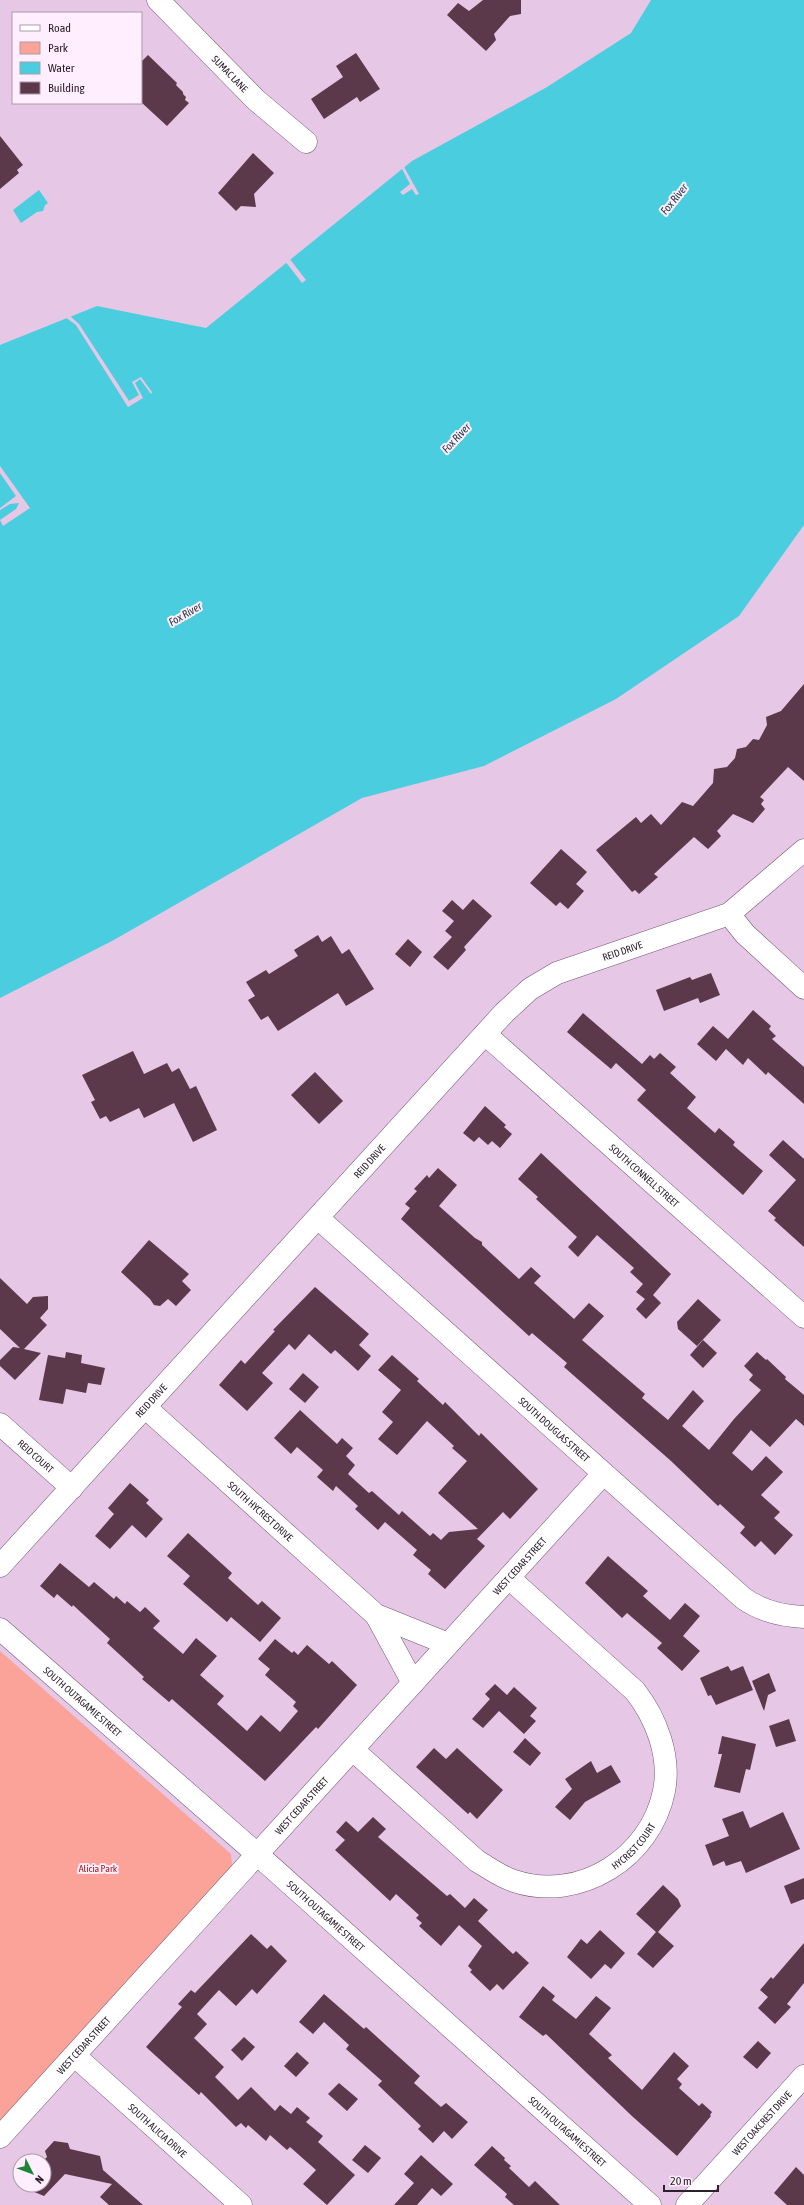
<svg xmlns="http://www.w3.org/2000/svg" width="804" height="2205" font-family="'Asap Condensed',sans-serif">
<rect width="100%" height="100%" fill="#e7c7e6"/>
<!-- green -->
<path fill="#fba398" d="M 0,1651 L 231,1854 L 232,1865 L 229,1869 L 0,2121 Z"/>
<!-- water -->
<g fill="#4acedf">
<path d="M 651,0 L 804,0 L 804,525 L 739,616 L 616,699 L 484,766 L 362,798 L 112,941 L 0,998 L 0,345 L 97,306 L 206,328 L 412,161 L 547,87 L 631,33 Z"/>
<path d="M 39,190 L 48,203 L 45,205 L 43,211 L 37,212 L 21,223 L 13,210 Z"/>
</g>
<!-- pier -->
<g fill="#e7c7e6">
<path d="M 403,165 L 419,194 L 416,195 L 412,189 L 403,195 L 400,192 L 410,184 L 401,167 Z"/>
<path d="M 289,258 L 306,280 L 302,283 L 285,261 Z"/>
<path d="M 69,315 L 79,324 L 129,401 L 139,395 L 132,382 L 141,377 L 152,392 L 151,394 L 140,379 L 135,383 L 143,398 L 128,407 L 76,325 L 65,317 Z"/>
<path d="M 0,466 L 30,508 L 3,526 L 0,520 L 16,509 L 19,503 L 10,504 L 0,510 L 0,508 L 16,496 L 0,473 Z"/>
</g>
<!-- building -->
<g fill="#5b384a">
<path d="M 483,0 L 521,0 L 521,14 L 510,16 L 494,34 L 496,40 L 486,51 L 447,15 L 458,3 L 469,11 Z"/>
<path d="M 356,53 L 380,89 L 360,102 L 357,97 L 324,119 L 311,99 L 343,77 L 336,66 Z"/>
<path d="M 148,55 L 177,83 L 176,85 L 183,92 L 183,94 L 186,97 L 185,100 L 189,103 L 167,126 L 141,102 L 141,62 Z"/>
<path d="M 0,136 L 23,165 L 17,170 L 19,173 L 0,189 Z"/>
<path d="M 253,153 L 274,173 L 254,194 L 256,207 L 241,206 L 236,211 L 218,193 Z"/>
<path d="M 804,684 L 804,781 L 788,767 L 760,797 L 764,800 L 761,804 L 765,809 L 753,823 L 733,814 L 717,831 L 721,836 L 708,849 L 694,837 L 654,874 L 658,877 L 639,894 L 635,890 L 632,892 L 596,850 L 636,817 L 641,823 L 651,814 L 661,825 L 682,802 L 693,806 L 713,783 L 714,769 L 727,767 L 735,758 L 737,749 L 746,747 L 753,739 L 759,740 L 767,725 L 766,717 L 781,711 Z"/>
<path d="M 561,849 L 587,872 L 576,884 L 584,891 L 568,909 L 560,902 L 556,906 L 530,883 Z"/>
<path d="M 473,899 L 492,916 L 464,947 L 466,950 L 448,970 L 433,957 L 452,937 L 445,931 L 454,921 L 442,911 L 452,900 L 463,910 Z"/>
<path d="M 318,935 L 322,942 L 331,936 L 342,954 L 349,949 L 374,989 L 346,1006 L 338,993 L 278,1031 L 268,1016 L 261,1020 L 248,1000 L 255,996 L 246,982 L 266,970 L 269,974 L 298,956 L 294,950 Z"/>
<path d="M 408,939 L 422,952 L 410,967 L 395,954 Z"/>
<path d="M 711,973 L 720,995 L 700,1003 L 698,998 L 664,1011 L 656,990 L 690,977 L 692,980 Z"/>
<path d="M 753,1010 L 771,1026 L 769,1029 L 776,1036 L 772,1039 L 804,1067 L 804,1104 L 768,1072 L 766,1075 L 748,1058 L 743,1065 L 726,1049 L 716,1061 L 697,1044 L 713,1026 L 728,1039 Z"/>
<path d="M 583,1013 L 642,1064 L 650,1055 L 654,1059 L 660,1053 L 676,1067 L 670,1073 L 696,1097 L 687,1108 L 715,1133 L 719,1128 L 735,1142 L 733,1145 L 763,1171 L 743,1195 L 637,1100 L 646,1090 L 616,1063 L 611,1069 L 567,1032 Z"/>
<path d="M 133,1051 L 144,1074 L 167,1063 L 172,1072 L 179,1068 L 190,1089 L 196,1086 L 217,1130 L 193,1142 L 174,1103 L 144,1118 L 139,1108 L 110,1122 L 106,1116 L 100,1119 L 91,1102 L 95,1100 L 82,1075 Z"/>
<path d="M 315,1072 L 343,1101 L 319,1124 L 291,1095 Z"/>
<path d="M 485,1106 L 506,1125 L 504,1127 L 512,1134 L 500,1148 L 492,1141 L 488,1145 L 479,1137 L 474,1142 L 463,1133 Z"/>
<path d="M 783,1140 L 804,1159 L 804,1247 L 774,1220 L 776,1218 L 768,1211 L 796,1180 L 769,1155 Z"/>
<path d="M 541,1153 L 671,1274 L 653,1295 L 661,1303 L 646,1319 L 636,1309 L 645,1299 L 636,1292 L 643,1284 L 630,1272 L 634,1268 L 597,1235 L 578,1257 L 568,1247 L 577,1237 L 536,1199 L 538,1197 L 518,1179 Z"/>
<path d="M 438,1168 L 457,1185 L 439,1206 L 475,1238 L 482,1242 L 482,1245 L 519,1279 L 531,1267 L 541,1276 L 534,1283 L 574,1319 L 589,1303 L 604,1316 L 582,1340 L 645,1394 L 642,1398 L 668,1420 L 693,1390 L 704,1401 L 682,1426 L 709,1450 L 734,1419 L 761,1390 L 749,1380 L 753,1375 L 744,1366 L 757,1352 L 766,1360 L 767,1359 L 786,1377 L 785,1379 L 804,1395 L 804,1426 L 796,1419 L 770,1447 L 751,1430 L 732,1453 L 752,1471 L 766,1456 L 783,1472 L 761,1495 L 780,1512 L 774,1518 L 793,1535 L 775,1555 L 761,1541 L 755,1547 L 740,1533 L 745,1527 L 720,1504 L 718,1506 L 671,1461 L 564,1367 L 567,1363 L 532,1333 L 529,1336 L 401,1219 L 410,1208 L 405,1204 L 417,1191 L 414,1189 L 427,1175 L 429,1178 Z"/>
<path d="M 149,1240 L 189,1274 L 182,1281 L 191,1290 L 176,1306 L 168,1299 L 160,1306 L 154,1305 L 150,1299 L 121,1272 Z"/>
<path d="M 0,1278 L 27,1304 L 33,1297 L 48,1296 L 48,1309 L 40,1318 L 47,1325 L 24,1349 L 41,1353 L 15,1380 L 0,1366 L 0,1360 L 13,1347 L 20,1348 L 0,1329 Z"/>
<path d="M 315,1287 L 369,1334 L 359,1345 L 371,1356 L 358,1371 L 335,1350 L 331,1354 L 309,1334 L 295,1350 L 289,1344 L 262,1373 L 273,1383 L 247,1411 L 219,1385 L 241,1360 L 245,1364 L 275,1331 L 273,1330 Z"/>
<path d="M 698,1299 L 721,1320 L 697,1346 L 678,1329 L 677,1322 Z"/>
<path d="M 703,1340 L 717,1353 L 703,1368 L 690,1355 Z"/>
<path d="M 66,1352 L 82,1355 L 81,1363 L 105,1368 L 101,1385 L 88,1383 L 86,1393 L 66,1389 L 63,1404 L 39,1400 L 48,1355 L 65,1358 Z"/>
<path d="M 392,1355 L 419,1379 L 417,1381 L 443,1405 L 445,1402 L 479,1436 L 481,1433 L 538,1489 L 510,1519 L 503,1512 L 477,1539 L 485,1546 L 445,1589 L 428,1574 L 431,1570 L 413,1555 L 417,1550 L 385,1522 L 378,1530 L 355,1509 L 358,1506 L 336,1486 L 333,1491 L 317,1477 L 323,1470 L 297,1447 L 291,1454 L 274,1438 L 300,1410 L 337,1444 L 342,1438 L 353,1448 L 346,1456 L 355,1465 L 348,1474 L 369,1493 L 372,1491 L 399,1515 L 402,1511 L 430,1536 L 433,1533 L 441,1540 L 449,1532 L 478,1529 L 438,1493 L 467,1461 L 452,1448 L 454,1446 L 427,1421 L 397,1455 L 378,1439 L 393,1422 L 382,1412 L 401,1390 L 378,1370 Z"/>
<path d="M 303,1373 L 319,1387 L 305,1403 L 289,1389 Z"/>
<path d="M 130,1483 L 149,1500 L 146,1503 L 163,1519 L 146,1538 L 132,1525 L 110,1549 L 95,1536 L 114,1514 L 108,1508 Z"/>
<path d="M 188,1533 L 232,1573 L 228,1578 L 258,1605 L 262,1601 L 281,1618 L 260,1642 L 231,1617 L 227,1622 L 183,1584 L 190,1576 L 167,1556 Z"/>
<path d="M 608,1556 L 648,1591 L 643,1596 L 670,1620 L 685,1603 L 700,1616 L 683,1636 L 700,1651 L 682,1671 L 657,1648 L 662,1643 L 627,1613 L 622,1618 L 585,1583 Z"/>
<path d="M 60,1563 L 89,1587 L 94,1582 L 114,1599 L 116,1596 L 125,1604 L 127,1601 L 140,1612 L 145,1607 L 160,1621 L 153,1628 L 183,1654 L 196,1638 L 217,1656 L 200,1675 L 224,1696 L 217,1704 L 247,1731 L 261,1715 L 280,1732 L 298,1711 L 293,1706 L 296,1702 L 265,1675 L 270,1669 L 258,1659 L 275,1639 L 292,1653 L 294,1651 L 298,1655 L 307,1645 L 329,1664 L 332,1661 L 357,1685 L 318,1729 L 316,1727 L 265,1781 L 172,1699 L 169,1702 L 142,1679 L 144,1677 L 107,1643 L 110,1639 L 73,1605 L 72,1607 L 57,1594 L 54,1598 L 40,1586 Z"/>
<path d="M 728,1666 L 731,1671 L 743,1666 L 753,1690 L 716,1705 L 711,1695 L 708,1696 L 700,1678 Z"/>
<path d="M 769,1673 L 776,1691 L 768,1695 L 764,1711 L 752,1681 Z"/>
<path d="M 495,1684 L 507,1695 L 514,1687 L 537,1708 L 530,1716 L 536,1721 L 524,1734 L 499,1711 L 483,1728 L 472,1719 L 490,1699 L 485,1694 Z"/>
<path d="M 789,1719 L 796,1741 L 776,1747 L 769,1726 Z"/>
<path d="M 722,1736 L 756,1744 L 750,1770 L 746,1769 L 740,1793 L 714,1787 L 722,1754 L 718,1754 Z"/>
<path d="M 525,1738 L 541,1753 L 530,1766 L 513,1752 Z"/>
<path d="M 434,1748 L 446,1759 L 457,1748 L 503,1790 L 477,1819 L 470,1812 L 468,1814 L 416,1767 Z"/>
<path d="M 591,1761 L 597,1773 L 611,1765 L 621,1782 L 585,1802 L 570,1820 L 555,1807 L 572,1789 L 565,1779 Z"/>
<path d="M 743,1811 L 750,1828 L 783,1812 L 800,1849 L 746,1873 L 741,1861 L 726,1866 L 724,1861 L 713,1866 L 705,1845 L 729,1836 L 722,1819 Z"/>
<path d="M 373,1817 L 386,1829 L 378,1837 L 447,1896 L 450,1894 L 465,1908 L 474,1898 L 488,1910 L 478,1921 L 513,1954 L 516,1951 L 529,1963 L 503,1990 L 497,1984 L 490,1991 L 470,1972 L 472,1970 L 468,1966 L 482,1946 L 459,1925 L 441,1946 L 419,1926 L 422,1923 L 416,1918 L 419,1915 L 396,1894 L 390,1901 L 335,1850 L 345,1840 L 336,1832 L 346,1821 L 358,1832 Z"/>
<path d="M 804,1878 L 804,1899 L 791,1904 L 784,1886 Z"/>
<path d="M 663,1885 L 678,1899 L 681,1906 L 658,1932 L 674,1946 L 653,1968 L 637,1954 L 656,1932 L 636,1914 Z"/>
<path d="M 600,1930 L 625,1953 L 611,1969 L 605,1964 L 591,1979 L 567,1957 L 581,1939 L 587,1944 Z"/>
<path d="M 251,1934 L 267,1949 L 271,1945 L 287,1961 L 257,1994 L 252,1989 L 236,2006 L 219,1990 L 197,2014 L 207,2024 L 194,2038 L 224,2067 L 215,2077 L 238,2100 L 251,2087 L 275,2111 L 280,2105 L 291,2114 L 297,2107 L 310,2118 L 306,2122 L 323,2136 L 318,2142 L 355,2175 L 327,2205 L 303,2184 L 316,2170 L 290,2147 L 287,2150 L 270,2135 L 266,2141 L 248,2125 L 246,2128 L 241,2123 L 236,2127 L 201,2092 L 199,2095 L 146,2047 L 182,2007 L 178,2004 L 191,1990 L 195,1993 Z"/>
<path d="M 804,1943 L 804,1983 L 787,2004 L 791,2007 L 775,2024 L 758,2008 L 768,1997 L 760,1990 L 771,1977 L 773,1979 Z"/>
<path d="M 543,1986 L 555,1996 L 552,2000 L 576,2019 L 596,1996 L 611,2008 L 589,2034 L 612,2055 L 608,2058 L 642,2090 L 674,2052 L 689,2066 L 677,2079 L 682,2084 L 679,2088 L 699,2106 L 702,2103 L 712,2112 L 710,2115 L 711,2116 L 677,2156 L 633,2117 L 546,2034 L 543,2036 L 519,2017 Z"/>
<path d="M 324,1994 L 364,2029 L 366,2027 L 420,2076 L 414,2083 L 441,2107 L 446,2103 L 468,2122 L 452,2139 L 444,2131 L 433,2143 L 418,2129 L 421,2126 L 378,2085 L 382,2081 L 346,2049 L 349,2045 L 324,2022 L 313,2034 L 299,2022 Z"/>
<path d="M 244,2037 L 255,2047 L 242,2061 L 231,2050 Z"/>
<path d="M 758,2041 L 771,2053 L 757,2069 L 743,2057 Z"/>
<path d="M 297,2052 L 309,2063 L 296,2077 L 284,2066 Z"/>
<path d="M 339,2083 L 358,2099 L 347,2111 L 328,2094 Z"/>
<path d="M 54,2141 L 68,2143 L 70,2149 L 100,2156 L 103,2170 L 143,2205 L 109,2205 L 100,2197 L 112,2184 L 65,2174 L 44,2196 L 32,2191 L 28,2185 L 44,2185 L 43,2161 L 47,2157 L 45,2151 Z"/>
<path d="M 365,2145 L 381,2158 L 368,2173 L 352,2160 Z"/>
<path d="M 492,2146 L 505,2158 L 504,2160 L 511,2166 L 509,2168 L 529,2187 L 535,2181 L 560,2205 L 514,2205 L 505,2197 L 507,2194 L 474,2165 Z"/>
<path d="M 421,2155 L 453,2184 L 441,2196 L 432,2188 L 417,2205 L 394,2205 L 414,2183 L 404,2174 Z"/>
<path d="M 796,2167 L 804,2175 L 804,2205 L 787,2205 L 774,2193 Z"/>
</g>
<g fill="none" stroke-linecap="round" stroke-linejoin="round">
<!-- minor casing -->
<g stroke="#735772" stroke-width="23">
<g id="minor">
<path id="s1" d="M 158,0 L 256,100 L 306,142"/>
<path d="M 729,914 L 745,934 L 804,988"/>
<path id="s2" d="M 485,1034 L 804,1317"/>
<path id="s3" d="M 318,1218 L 743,1598 C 761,1611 781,1616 804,1617"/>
<path id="s4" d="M 146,1408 L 376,1615 L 448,1644"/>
<path id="s5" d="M 0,1424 L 72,1488"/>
<path id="s6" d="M 0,1566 L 504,1013 L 530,989 L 557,973 L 729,914 L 804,850"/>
<path d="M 376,1615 L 413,1683"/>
<path id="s7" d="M 0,1629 L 258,1855 L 650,2205"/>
<path id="s8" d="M 353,1750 L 477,1861 C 489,1868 501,1877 514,1881 C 580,1903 651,1857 664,1791 C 671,1756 656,1718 635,1691 L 509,1578"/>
<path id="s9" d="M 75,2056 L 241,2205"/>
<path id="s10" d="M 0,2137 L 603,1474"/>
<path id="s11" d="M 687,2205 L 804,2076"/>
</g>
</g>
<!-- minor -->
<use href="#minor" stroke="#fff" stroke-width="22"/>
</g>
<g text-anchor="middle" stroke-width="4" stroke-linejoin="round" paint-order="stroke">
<!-- street labels -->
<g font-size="10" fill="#2c202c" stroke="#ffeefe">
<text dy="4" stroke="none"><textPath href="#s1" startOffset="103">SUMAC LANE</textPath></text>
<text dy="4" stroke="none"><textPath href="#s6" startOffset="884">REID DRIVE</textPath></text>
<text dy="4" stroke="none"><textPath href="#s6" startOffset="548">REID DRIVE</textPath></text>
<text dy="4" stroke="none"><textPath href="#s2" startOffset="213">SOUTH CONNELL STREET</textPath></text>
<text dy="4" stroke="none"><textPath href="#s6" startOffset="224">REID DRIVE</textPath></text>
<text dy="4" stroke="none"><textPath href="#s3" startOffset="317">SOUTH DOUGLAS STREET</textPath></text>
<text dy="4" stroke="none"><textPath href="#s5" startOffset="48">REID COURT</textPath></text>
<text dy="4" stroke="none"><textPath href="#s4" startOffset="154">SOUTH HYCREST DRIVE</textPath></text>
<text dy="4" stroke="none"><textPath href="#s10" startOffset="772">WEST CEDAR STREET</textPath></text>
<text dy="4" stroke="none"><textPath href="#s7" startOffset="110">SOUTH OUTAGAMIE STREET</textPath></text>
<text dy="4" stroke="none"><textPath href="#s10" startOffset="448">WEST CEDAR STREET</textPath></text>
<text dy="4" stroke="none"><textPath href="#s8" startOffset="341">HYCREST COURT</textPath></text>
<text dy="4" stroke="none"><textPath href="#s7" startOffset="434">SOUTH OUTAGAMIE STREET</textPath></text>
<text dy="4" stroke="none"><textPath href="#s10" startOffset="124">WEST CEDAR STREET</textPath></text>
<text dy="4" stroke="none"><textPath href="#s11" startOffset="111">WEST OAKCREST DRIVE</textPath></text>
<text dy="4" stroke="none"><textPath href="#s9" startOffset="111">SOUTH ALICIA DRIVE</textPath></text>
<text dy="4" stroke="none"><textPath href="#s7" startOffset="758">SOUTH OUTAGAMIE STREET</textPath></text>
</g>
<!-- park labels -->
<g font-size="10" fill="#9e0f13" stroke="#ffeefe">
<text x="98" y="1872">Alicia Park</text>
</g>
<!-- water labels -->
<g font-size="11" font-style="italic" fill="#193539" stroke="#ffeefe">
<text transform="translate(674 199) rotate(-51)" y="4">Fox River</text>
<text transform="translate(456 438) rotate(-47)" y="4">Fox River</text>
<text transform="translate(185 614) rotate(-30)" y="4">Fox River</text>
</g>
</g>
<!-- legend -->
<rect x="12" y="12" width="130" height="92" fill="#ffeefe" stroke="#ab9caa"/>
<rect x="20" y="25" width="20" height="6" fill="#ffffff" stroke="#ab9caa"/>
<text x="48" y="32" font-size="12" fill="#2c202c">Road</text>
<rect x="20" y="42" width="20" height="12" fill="#fba398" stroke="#ab9caa"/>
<text x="48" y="52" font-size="12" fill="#2c202c">Park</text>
<rect x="20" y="62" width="20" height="12" fill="#4acedf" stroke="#ab9caa"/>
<text x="48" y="72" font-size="12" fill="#2c202c">Water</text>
<rect x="20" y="82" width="20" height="12" fill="#5b384a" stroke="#ab9caa"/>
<text x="48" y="92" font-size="12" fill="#2c202c">Building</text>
<!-- north arrow -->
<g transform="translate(32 2173) rotate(132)"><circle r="19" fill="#ffeefe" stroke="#ab9caa"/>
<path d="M0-3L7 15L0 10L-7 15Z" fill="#1e8438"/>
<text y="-6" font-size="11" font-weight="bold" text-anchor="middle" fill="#2c202c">N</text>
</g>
<!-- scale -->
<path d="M664 2185v6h54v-6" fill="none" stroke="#2c202c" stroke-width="2"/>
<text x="670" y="2185" font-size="12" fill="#2c202c" stroke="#ffeefe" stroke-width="3" paint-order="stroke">20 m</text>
</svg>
